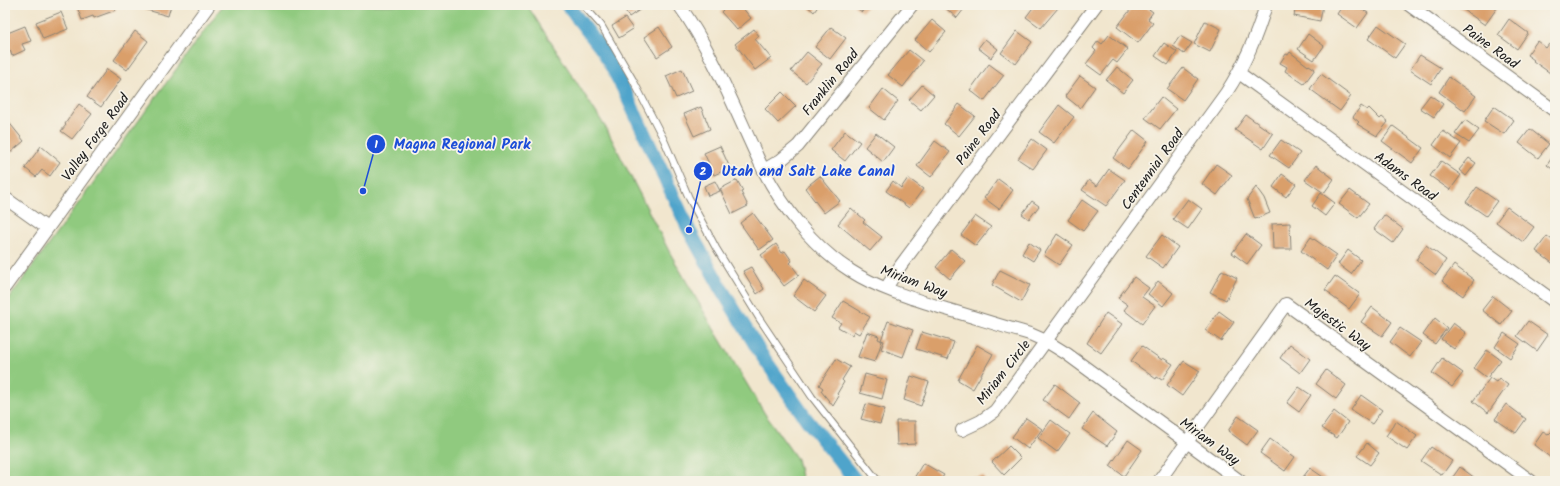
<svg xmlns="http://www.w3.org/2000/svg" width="1560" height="486" font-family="Kalam,sans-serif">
<rect width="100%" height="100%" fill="#f7f3e8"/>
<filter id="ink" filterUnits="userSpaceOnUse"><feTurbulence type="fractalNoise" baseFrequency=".025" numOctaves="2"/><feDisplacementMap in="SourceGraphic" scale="8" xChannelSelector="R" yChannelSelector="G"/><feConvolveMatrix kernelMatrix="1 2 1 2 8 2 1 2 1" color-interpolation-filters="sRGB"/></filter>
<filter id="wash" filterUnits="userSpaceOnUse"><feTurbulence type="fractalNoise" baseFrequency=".012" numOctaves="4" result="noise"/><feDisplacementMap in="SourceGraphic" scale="16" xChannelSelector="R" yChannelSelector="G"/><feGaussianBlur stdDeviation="0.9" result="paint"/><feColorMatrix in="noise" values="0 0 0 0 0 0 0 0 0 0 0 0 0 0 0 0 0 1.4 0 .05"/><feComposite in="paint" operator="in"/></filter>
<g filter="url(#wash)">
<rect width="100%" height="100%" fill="#f1e6ce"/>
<!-- green -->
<path fill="#90ca7f" stroke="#56734e" d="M 223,5 L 527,5 L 606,128 L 670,253 L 715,331 L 765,414 L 797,459 L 802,481 L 5,481 L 5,304 Z"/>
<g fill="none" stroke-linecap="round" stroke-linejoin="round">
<!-- canal -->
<path stroke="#4fa4cb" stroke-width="14" d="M 567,5 L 604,52 L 625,92 L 689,230 L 722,290 L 761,354 L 807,420 L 856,481"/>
</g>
<g id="blocks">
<!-- building -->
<g fill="#da9f6a">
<path d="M 82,5 L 114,5 L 116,10 L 94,18 L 93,16 L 82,20 L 77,7 Z"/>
<path d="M 130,5 L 171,5 L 168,16 Z"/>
<path d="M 622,5 L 643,5 L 644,7 L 629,17 Z"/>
<path d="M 718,5 L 740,5 L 751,18 L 737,30 L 721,12 L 723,10 Z"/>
<path d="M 806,5 L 819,5 L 814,12 Z"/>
<path d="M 853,5 L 868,5 L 862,12 Z"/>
<path d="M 944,5 L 967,5 L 957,18 L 943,6 Z"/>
<path d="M 1035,5 L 1058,5 L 1057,7 L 1058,8 L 1041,28 L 1026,17 Z"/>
<path d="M 1134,5 L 1143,5 L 1153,12 L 1148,19 L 1153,23 L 1138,43 L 1117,27 Z"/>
<path d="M 1219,5 L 1234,5 L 1233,8 Z"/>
<path d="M 1296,5 L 1323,5 L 1320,21 L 1294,16 Z"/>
<path d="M 1343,5 L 1356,5 L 1368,13 L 1357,28 L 1337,14 Z"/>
<path d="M 1457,5 L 1492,5 L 1497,8 L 1485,25 Z"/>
<path d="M 61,12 L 68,29 L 43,39 L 36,22 Z"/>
<path d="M 625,18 L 633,29 L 619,38 L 612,26 Z"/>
<path d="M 1509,19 L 1528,33 L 1517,49 L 1498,35 Z"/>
<path d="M 932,20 L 946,32 L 929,52 L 915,40 Z"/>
<path d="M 1205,21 L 1221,29 L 1210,52 L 1194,44 Z"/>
<path d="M 1378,25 L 1405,44 L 1395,58 L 1368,39 Z"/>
<path d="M 25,26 L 31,41 L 22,44 L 25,50 L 12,56 L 10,50 L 5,52 L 5,34 Z"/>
<path d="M 659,27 L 672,47 L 657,57 L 644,37 Z"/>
<path d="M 831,27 L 846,38 L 830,59 L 815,47 Z"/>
<path d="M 754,29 L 759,36 L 755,39 L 771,58 L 755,70 L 735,44 Z"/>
<path d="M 135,31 L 148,41 L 127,70 L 114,60 Z"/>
<path d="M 1017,31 L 1032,42 L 1016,64 L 1001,53 Z"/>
<path d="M 1308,34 L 1324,46 L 1314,60 L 1298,49 Z"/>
<path d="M 1109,35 L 1128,49 L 1117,63 L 1113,60 L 1101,75 L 1086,64 L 1096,51 L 1093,48 L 1098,41 L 1102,44 Z"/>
<path d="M 1180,36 L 1192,43 L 1184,54 L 1173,46 Z"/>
<path d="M 985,39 L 998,49 L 991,58 L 978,48 Z"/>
<path d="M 1537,41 L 1546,48 L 1549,44 L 1555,49 L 1555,72 L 1553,75 L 1533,61 L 1534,60 L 1527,55 Z"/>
<path d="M 1164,43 L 1177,52 L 1168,65 L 1155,56 Z"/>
<path d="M 909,50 L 923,61 L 903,87 L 888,75 Z"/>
<path d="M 807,52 L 822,64 L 806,83 L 791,71 Z"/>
<path d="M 1290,52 L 1308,66 L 1309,65 L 1315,69 L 1304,84 L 1285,71 L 1287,67 L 1280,63 L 1286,54 L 1288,55 Z"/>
<path d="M 1420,55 L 1441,68 L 1431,84 L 1410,70 Z"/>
<path d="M 989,64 L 1004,75 L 984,101 L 970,90 Z"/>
<path d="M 1117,67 L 1133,80 L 1123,93 L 1106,80 Z"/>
<path d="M 1183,68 L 1198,79 L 1183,100 L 1167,89 Z"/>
<path d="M 107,69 L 121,79 L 101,107 L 87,97 Z"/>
<path d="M 682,69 L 692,91 L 676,98 L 666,76 Z"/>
<path d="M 1321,74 L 1351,96 L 1340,111 L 1310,89 Z"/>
<path d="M 1080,76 L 1095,87 L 1080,108 L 1065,96 Z"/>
<path d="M 1449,77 L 1476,96 L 1465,111 L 1439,92 Z"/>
<path d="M 922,85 L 934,95 L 921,110 L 909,100 Z"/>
<path d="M 883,89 L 898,101 L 884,120 L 869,108 Z"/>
<path d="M 782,92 L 796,106 L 778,123 L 765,109 Z"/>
<path d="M 1430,95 L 1443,104 L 1434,117 L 1420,108 Z"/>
<path d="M 1161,97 L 1176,109 L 1160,129 L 1145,118 Z"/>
<path d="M 79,104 L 92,114 L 72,139 L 61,131 L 66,125 L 65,124 Z"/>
<path d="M 959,104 L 975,116 L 959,136 L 944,124 Z"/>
<path d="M 1059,105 L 1074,117 L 1054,143 L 1039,132 Z"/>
<path d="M 1361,106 L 1367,110 L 1369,108 L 1380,119 L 1382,117 L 1388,122 L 1377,136 L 1357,124 L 1359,122 L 1353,117 Z"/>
<path d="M 1494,106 L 1514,120 L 1504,134 L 1484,121 Z"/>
<path d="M 701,107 L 710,129 L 694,136 L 684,114 Z"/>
<path d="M 1246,115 L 1273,134 L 1263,149 L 1235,130 Z"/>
<path d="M 7,120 L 24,141 L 10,153 L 5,147 L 5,122 Z"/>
<path d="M 1465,120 L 1479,130 L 1469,143 L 1455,134 Z"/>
<path d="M 1393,126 L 1423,148 L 1412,163 L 1382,141 Z"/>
<path d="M 1530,129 L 1549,144 L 1538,158 L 1519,143 Z"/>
<path d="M 1134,130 L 1148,141 L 1128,169 L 1113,158 Z"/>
<path d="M 845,131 L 860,142 L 845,161 L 831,150 Z"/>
<path d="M 1443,131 L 1461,143 L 1450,158 L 1433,145 Z"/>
<path d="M 876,133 L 894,147 L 883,162 L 865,147 Z"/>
<path d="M 1032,139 L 1047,150 L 1033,169 L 1018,159 Z"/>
<path d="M 1281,140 L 1300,153 L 1289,168 L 1270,155 Z"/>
<path d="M 935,141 L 950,152 L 931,177 L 917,166 Z"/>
<path d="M 41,146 L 60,162 L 50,176 L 42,170 L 36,177 L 25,168 Z"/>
<path d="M 720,146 L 730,168 L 714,175 L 704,153 Z"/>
<path d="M 1555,153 L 1555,171 L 1547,165 Z"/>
<path d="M 1469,158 L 1476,163 L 1466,176 L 1459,170 Z"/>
<path d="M 1441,161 L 1461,175 L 1450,190 L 1430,176 Z"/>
<path d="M 1216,164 L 1232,175 L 1217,195 L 1202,184 Z"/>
<path d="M 1316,165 L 1334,179 L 1324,193 L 1305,180 Z"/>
<path d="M 1109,169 L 1125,180 L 1106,206 L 1082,190 L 1089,180 L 1097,186 Z"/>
<path d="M 1282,174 L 1296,184 L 1286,197 L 1273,187 Z"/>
<path d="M 820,176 L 840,201 L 824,213 L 805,188 Z"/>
<path d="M 908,178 L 923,189 L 909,208 L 886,191 L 893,181 L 901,188 Z"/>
<path d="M 998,179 L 1013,190 L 999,209 L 984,198 Z"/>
<path d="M 737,180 L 743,191 L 741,192 L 748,206 L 732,214 L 720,189 Z"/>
<path d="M 715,181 L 720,191 L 708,196 L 704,186 Z"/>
<path d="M 1256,187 L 1264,198 L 1270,213 L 1255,219 L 1247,199 Z"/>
<path d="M 1477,187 L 1497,201 L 1486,216 L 1466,202 Z"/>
<path d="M 1350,190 L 1369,204 L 1358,218 L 1339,204 Z"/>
<path d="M 1321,193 L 1335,203 L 1325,216 L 1312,206 Z"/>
<path d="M 1188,199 L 1202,209 L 1188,229 L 1173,219 Z"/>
<path d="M 1082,200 L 1098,211 L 1083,231 L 1068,220 Z"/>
<path d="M 1032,201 L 1039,206 L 1029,219 L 1022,214 Z"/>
<path d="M 1507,207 L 1534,227 L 1523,242 L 1496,222 Z"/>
<path d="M 851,208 L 865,220 L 863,222 L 882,237 L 870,251 L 838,224 Z"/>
<path d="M 753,213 L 773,240 L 759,250 L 740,223 Z"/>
<path d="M 1384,215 L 1403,229 L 1393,243 L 1374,229 Z"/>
<path d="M 975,216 L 991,227 L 976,246 L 961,235 Z"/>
<path d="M 1290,223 L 1291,249 L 1273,249 L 1272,224 Z"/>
<path d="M 1057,234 L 1073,245 L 1059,265 L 1044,255 Z"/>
<path d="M 1246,234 L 1261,245 L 1247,264 L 1232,253 Z"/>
<path d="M 1162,235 L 1178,247 L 1163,268 L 1146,256 Z"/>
<path d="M 1547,236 L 1555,242 L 1555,265 L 1536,251 Z"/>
<path d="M 1311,237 L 1337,255 L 1327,270 L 1301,251 Z"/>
<path d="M 1029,242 L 1040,250 L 1033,261 L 1022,254 Z"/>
<path d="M 776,244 L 782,253 L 785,251 L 792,261 L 790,263 L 799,275 L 784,286 L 761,255 Z"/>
<path d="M 1426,245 L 1446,260 L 1436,275 L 1416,260 Z"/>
<path d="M 951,249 L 965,261 L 950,279 L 936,267 Z"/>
<path d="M 1348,250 L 1361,260 L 1351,274 L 1338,264 Z"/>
<path d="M 1454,265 L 1474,280 L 1463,296 L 1442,281 Z"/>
<path d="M 751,267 L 764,289 L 757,294 L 743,271 Z"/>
<path d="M 1000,270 L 1030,285 L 1021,302 L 992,285 Z"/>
<path d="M 1222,270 L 1237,278 L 1226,300 L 1210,292 Z"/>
<path d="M 1335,276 L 1360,294 L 1349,309 L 1330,295 L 1331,294 L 1325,290 Z"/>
<path d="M 1134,277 L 1149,288 L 1142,297 L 1155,306 L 1142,324 L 1124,310 L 1128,305 L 1118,298 Z"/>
<path d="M 804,280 L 826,296 L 814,312 L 793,296 Z"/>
<path d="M 1158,281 L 1173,293 L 1163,306 L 1148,294 Z"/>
<path d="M 1493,296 L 1512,311 L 1501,325 L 1482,310 Z"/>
<path d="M 843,301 L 870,317 L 859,334 L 854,331 L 852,335 L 838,327 L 841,323 L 832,318 Z"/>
<path d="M 1372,307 L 1392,322 L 1382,336 L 1361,322 Z"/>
<path d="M 1219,311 L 1234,322 L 1221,341 L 1205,330 Z"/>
<path d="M 1106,313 L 1122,324 L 1101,353 L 1087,343 Z"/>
<path d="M 1435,318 L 1447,328 L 1435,344 L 1423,335 Z"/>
<path d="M 888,321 L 913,330 L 903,357 L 881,349 L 884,341 L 881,340 Z"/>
<path d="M 1528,321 L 1548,335 L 1537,351 L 1517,336 Z"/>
<path d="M 1453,323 L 1466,333 L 1454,349 L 1441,339 Z"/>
<path d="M 1400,328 L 1421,342 L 1410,357 L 1390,342 Z"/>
<path d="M 867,332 L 879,336 L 878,339 L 882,341 L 875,362 L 858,357 Z"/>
<path d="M 922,332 L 954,342 L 948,359 L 916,349 Z"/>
<path d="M 1504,333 L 1520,344 L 1510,358 L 1495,347 Z"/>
<path d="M 1290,344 L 1310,359 L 1300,373 L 1280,358 Z"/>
<path d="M 977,345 L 993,354 L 973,389 L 958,380 Z"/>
<path d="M 1142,346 L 1162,360 L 1163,358 L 1173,364 L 1162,380 L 1157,377 L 1156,379 L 1131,361 Z"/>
<path d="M 1487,350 L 1501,360 L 1487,378 L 1474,368 Z"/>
<path d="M 1442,358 L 1463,373 L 1452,387 L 1432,373 Z"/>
<path d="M 836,359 L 850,367 L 842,380 L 844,382 L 837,394 L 839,396 L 833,406 L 821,391 L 823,388 L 819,385 Z"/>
<path d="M 1184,361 L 1200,371 L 1182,396 L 1167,385 Z"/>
<path d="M 1326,370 L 1346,385 L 1336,399 L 1316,384 Z"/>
<path d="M 865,374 L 887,380 L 882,399 L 860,393 Z"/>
<path d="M 911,376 L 929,382 L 921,406 L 904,400 Z"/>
<path d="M 1490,378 L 1496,382 L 1499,378 L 1508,385 L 1488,413 L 1473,401 Z"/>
<path d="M 1055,384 L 1080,403 L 1069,419 L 1043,400 Z"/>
<path d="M 1299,387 L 1311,395 L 1299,412 L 1287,403 Z"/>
<path d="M 1361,395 L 1382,410 L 1372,424 L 1351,410 Z"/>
<path d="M 866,404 L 885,409 L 880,424 L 861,419 Z"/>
<path d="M 1506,404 L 1526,419 L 1516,433 L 1495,419 Z"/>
<path d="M 1334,411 L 1348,422 L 1337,438 L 1322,428 Z"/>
<path d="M 1093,413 L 1117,432 L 1107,446 L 1082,429 Z"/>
<path d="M 1238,416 L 1258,430 L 1247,445 L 1228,431 Z"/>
<path d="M 1026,418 L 1042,429 L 1028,449 L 1012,437 Z"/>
<path d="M 1051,420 L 1070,434 L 1057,452 L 1038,438 Z"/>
<path d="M 896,421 L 915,421 L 915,444 L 897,445 Z"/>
<path d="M 1396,421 L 1417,436 L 1407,450 L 1386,436 Z"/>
<path d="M 1552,431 L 1555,433 L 1555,461 L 1534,445 L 1543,432 L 1548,435 Z"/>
<path d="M 1270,439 L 1295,457 L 1285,471 L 1260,453 Z"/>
<path d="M 1128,440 L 1142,450 L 1124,476 L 1110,466 Z"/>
<path d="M 1367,443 L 1379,453 L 1370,465 L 1357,456 Z"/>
<path d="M 1009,446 L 1021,458 L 1004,475 L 992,462 Z"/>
<path d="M 1431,447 L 1452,461 L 1442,475 L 1421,461 Z"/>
<path d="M 923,463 L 944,475 L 940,481 L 918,481 L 914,478 Z"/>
<path d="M 1460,467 L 1479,481 L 1450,481 Z"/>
<path d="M 1310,468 L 1329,481 L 1300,481 Z"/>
<path d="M 984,476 L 985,481 L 960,481 L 960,480 Z"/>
</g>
</g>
</g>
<g filter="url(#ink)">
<use href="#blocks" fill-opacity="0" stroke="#868175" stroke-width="1"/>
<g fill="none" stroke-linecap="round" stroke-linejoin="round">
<!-- service casing -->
<g stroke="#868175" stroke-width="8">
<path id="service" d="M 583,5 L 601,25 L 633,80 L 664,140 L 689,198 L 716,248 L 759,318 L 812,397 L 878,481"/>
</g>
<!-- minor casing -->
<g stroke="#868175" stroke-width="14">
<g id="minor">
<path d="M 679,5 C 714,53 737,115 763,169 C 783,208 813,247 851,271 C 879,289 914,299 946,309 C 974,317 1001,326 1030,334 L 1046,341 L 1067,354 L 1240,481"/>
<path d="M 1409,5 L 1555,111"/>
<path d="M 1239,73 L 1555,302"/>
<path d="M 764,170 L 781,160 L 798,146 L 912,5"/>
<path d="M 5,198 L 47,228"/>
<path d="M 5,287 L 209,5"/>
<path d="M 886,288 L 901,265 L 1096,5"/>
<path d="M 962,430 L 981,421 L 995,411 L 1226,93 C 1245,64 1256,38 1266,5"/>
<path d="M 1159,481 L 1286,304 L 1531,481"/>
</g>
</g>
<!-- service -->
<use href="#service" stroke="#fff" stroke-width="6"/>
<!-- minor -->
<use href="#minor" stroke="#fff" stroke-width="12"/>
</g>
</g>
<g text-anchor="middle" stroke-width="3.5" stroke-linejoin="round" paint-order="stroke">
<!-- street labels -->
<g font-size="14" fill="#1c1c1c" stroke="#f7f3e8">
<text transform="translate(1491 46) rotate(36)" y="5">Paine Road</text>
<text transform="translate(830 82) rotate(-51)" y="5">Franklin Road</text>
<text transform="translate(95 137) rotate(-54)" y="5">Valley Forge Road</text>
<text transform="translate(978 137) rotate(-53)" y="5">Paine Road</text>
<text transform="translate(1152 169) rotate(-54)" y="5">Centennial Road</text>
<text transform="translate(1406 176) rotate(36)" y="5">Adams Road</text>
<text transform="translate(914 281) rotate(20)" y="5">Miriam Way</text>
<text transform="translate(1338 324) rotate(36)" y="5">Majestic Way</text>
<text transform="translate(1003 372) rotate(-52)" y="5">Miriam Circle</text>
<text transform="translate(1210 441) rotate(36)" y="5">Miriam Way</text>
</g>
</g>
<!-- callouts -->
<path fill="none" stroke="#1d4ed8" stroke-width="1.5" d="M363 191L376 144M689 230L703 171"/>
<g fill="#1d4ed8" stroke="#f7f3e8" stroke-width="1.5">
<circle cx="363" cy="191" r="4"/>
<circle cx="689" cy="230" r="4"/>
<circle cx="376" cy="144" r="10"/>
<circle cx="703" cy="171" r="10"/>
</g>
<g font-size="12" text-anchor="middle" font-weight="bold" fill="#fff">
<text x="376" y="148">1</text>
<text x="703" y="175">2</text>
</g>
<g font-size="15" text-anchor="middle" font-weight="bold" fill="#1d4ed8" stroke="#f7f3e8" stroke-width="3.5" stroke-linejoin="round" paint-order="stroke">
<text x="462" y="149">Magna Regional Park</text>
<text x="808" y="176">Utah and Salt Lake Canal</text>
</g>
<!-- margin -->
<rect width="1560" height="486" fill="none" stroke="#f7f3e8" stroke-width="20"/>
</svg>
